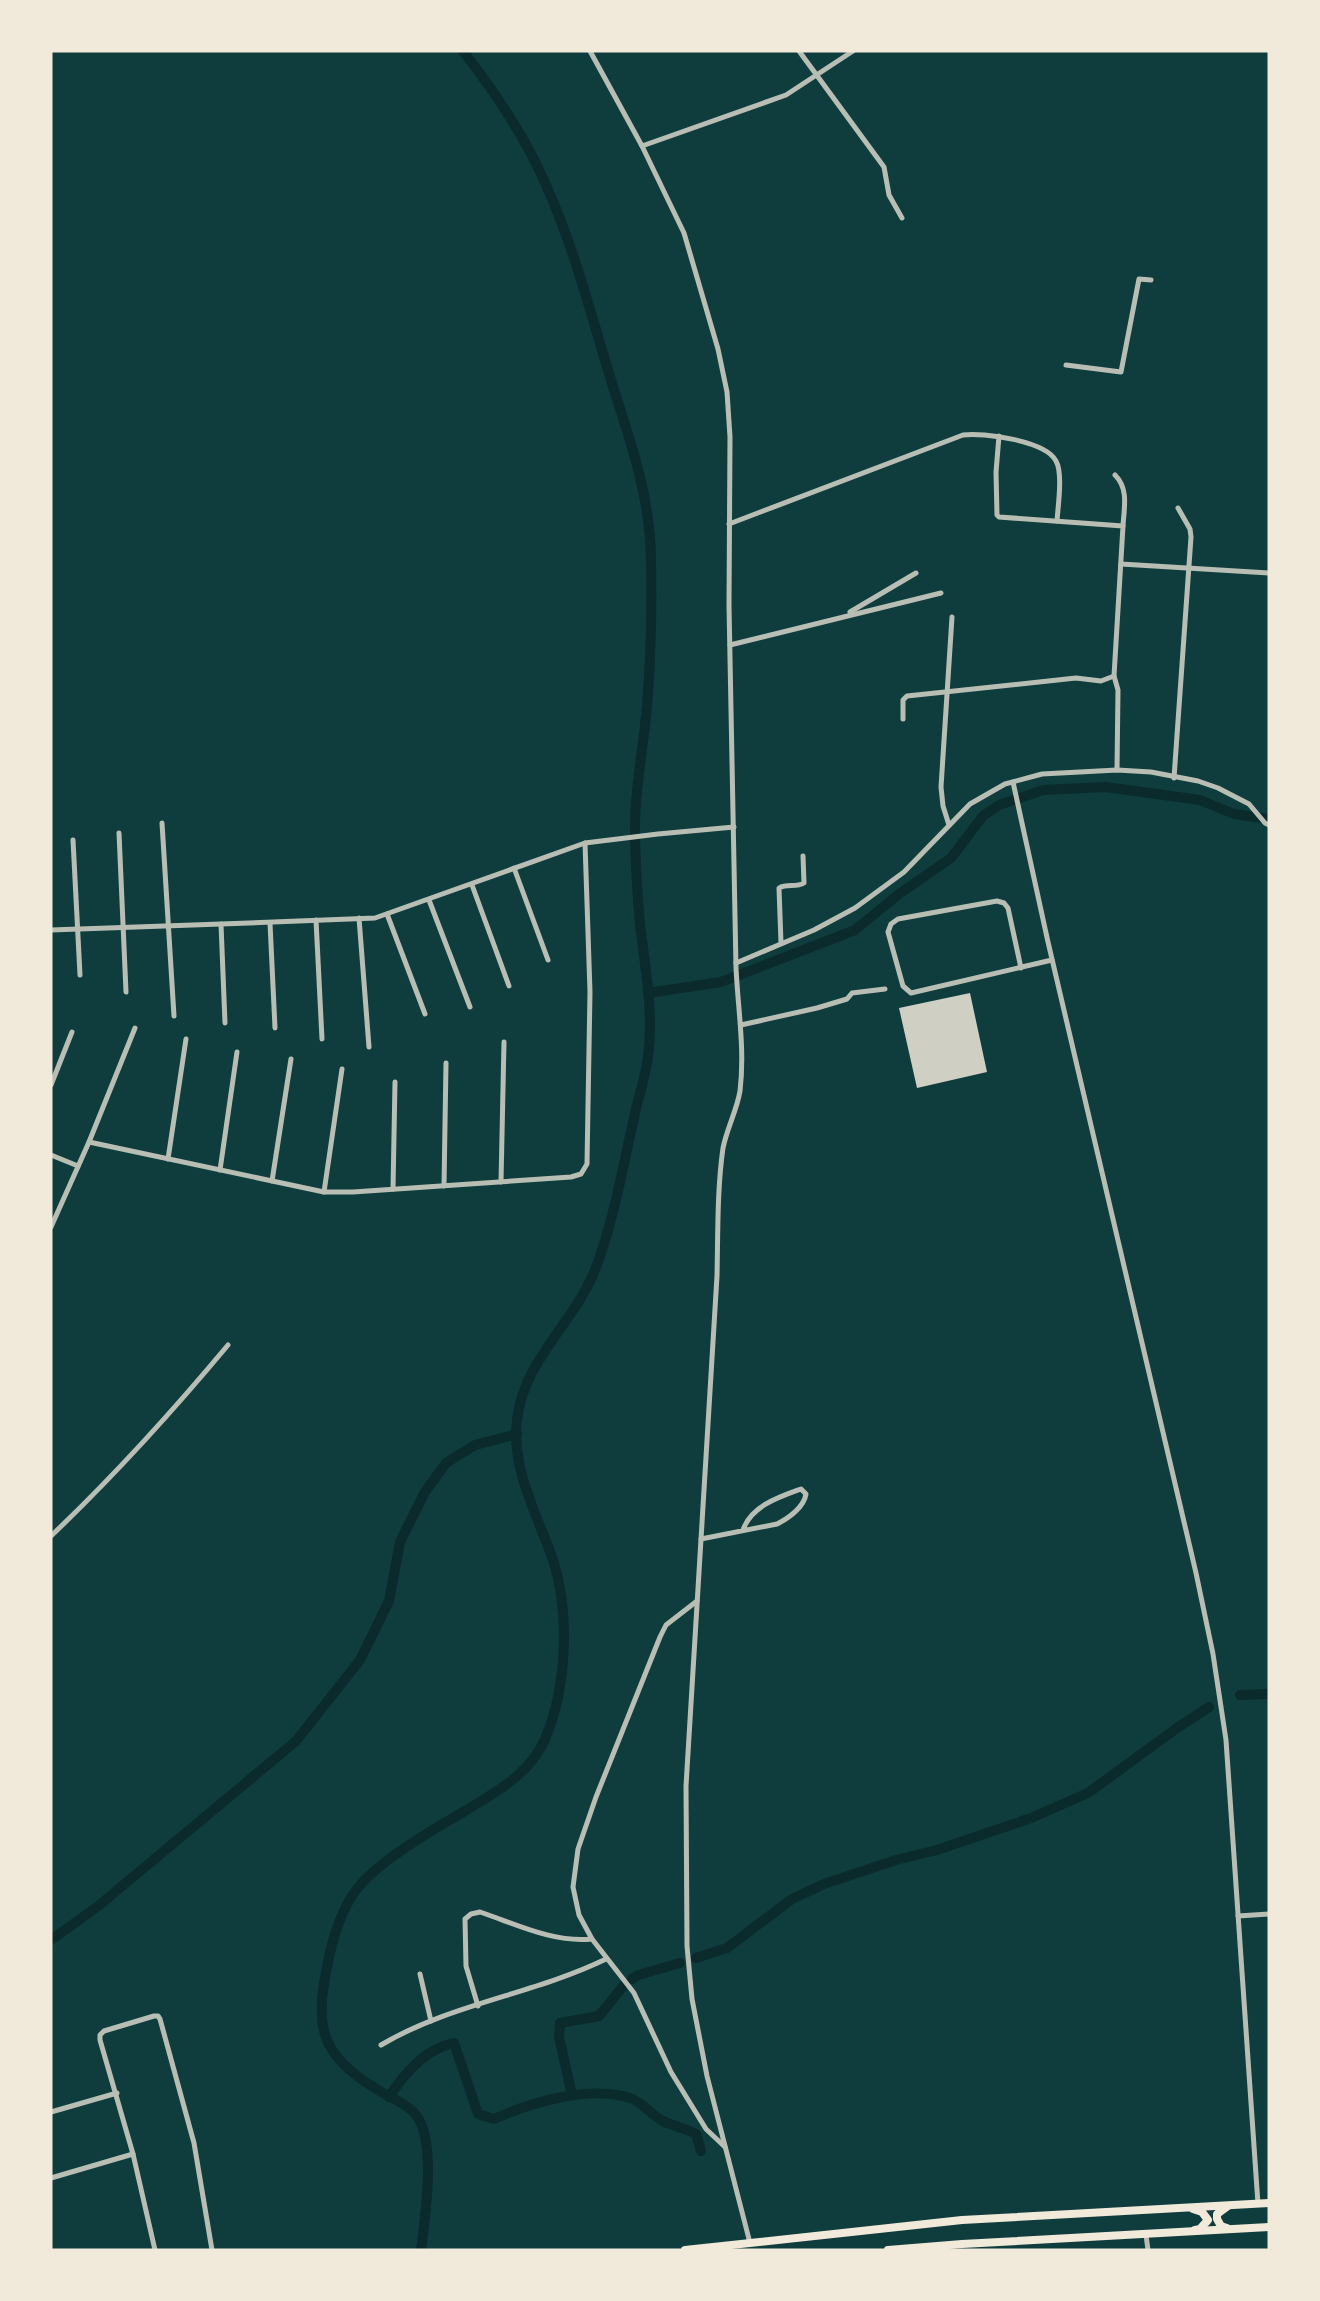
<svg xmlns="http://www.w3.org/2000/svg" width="1320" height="2301" font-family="Rubik,sans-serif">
<rect width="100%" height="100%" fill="#0f3d3e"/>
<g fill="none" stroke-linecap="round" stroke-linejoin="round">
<!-- canal -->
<g stroke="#0a2a2b" stroke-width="10">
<path d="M 648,993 L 721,982 L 855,930 L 899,894 L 951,858 L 983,816 L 999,805 L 1043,790 L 1106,787 L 1200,800 L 1234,814 L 1269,819"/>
<path d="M 1240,1695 L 1269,1694"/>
<path d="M 51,1940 L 97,1907 L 296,1741 L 360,1660 L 389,1601 L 400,1542 L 425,1492 L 446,1463 L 475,1445 L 517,1434"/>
<path d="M 696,1958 L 727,1948 L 792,1899 L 824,1884 L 896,1860 L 937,1850 L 1031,1818 L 1088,1793 L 1177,1728 L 1209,1707"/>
<path d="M 632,1979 L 638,1975 L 680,1963"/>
<path d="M 572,2095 L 559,2037 L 560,2023 L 599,2016 L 625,1984"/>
<path d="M 389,2097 C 405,2073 425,2049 454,2043 L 478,2114 L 494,2119 C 532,2102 589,2085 630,2098 C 642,2102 651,2114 661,2120 C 672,2126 685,2128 696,2134 L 701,2151"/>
<path d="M 421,2250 C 425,2218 436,2146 418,2118 C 410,2105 391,2098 378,2090 C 316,2053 315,2023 329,1957 C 334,1934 342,1908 357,1889 C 380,1859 441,1825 475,1805 C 503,1788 532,1770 545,1739 C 567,1688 570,1612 553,1560 C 537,1514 511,1469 517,1420 C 523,1361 574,1323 595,1270 C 615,1218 624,1159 637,1105 C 641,1089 646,1073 648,1057 C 654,1012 645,968 640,924 C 637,891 635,859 635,826 C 635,786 644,745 647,705 C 651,657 652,607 651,559 C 650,499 633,449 615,393 C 593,323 576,252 546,185 C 525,136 495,92 463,51"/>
</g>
</g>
<!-- building -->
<path fill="#cfcfc3" d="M 970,993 L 987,1072 L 917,1088 L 899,1008 Z"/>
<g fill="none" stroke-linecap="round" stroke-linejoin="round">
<!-- minor -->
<g stroke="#b8beb3" stroke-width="5">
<path d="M 590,51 L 642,146 L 684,233 L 718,349 L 727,392 L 730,437 L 729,606 L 736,968 C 738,1009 745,1050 740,1091 C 737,1110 727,1128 723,1148 C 717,1190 718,1234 717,1276 L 686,1786 L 687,1946 L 692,1999 L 707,2076 L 750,2243"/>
<path d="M 799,51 L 884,167 L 889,195 L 902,218"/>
<path d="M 642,146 L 786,95 L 853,51"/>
<path d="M 1066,365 L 1121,372 L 1139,279 L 1151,280"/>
<path d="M 1115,475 C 1129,489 1124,508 1123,526"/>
<path d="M 729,524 L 963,435 C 983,432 1046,441 1056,461 C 1063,473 1058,506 1057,521"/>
<path d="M 1121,564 L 1269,573"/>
<path d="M 850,612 L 916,573"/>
<path d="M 730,645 L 941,593"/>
<path d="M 1114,676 L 1118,690 L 1117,770"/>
<path d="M 903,719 L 903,700 L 907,696 L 1076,678 L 1101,681 L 1114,676 L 1123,526 L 999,517 L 997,515 L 996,472 L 999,436"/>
<path d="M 1174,778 L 1191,537 L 1190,529 L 1178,508"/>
<path d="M 1013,782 L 1048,942 L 1196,1573 L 1213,1654 L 1226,1740 L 1258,2204"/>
<path d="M 162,823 L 174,1016"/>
<path d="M 949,825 L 943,806 L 941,787 L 952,617"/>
<path d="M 119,833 L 126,992"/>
<path d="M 73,840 L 80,975"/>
<path d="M 514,868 L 548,960"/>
<path d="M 472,885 L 509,986"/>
<path d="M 429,900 L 470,1007"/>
<path d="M 387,914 L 425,1014"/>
<path d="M 359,918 L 369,1047"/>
<path d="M 316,920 L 322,1039"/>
<path d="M 270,923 L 275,1028"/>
<path d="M 51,930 L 221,924"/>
<path d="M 781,943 L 779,888 C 787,883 796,888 804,883 L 803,856"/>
<path d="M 736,963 L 814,930 L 855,908 L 904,872 L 970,804 L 1005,784 L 1042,774 L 1117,770 L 1151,772 L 1198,781 L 1218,788 L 1249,804 L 1265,823 L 1269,825"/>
<path d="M 1021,968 L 1008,908 L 1004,903 L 997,901 L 898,919 L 891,924 L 888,932 L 903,986 L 911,993 C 958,982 1005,971 1052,960"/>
<path d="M 225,1023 L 221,924 L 375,918 L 585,843 L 658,834 L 734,827"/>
<path d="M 741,1025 L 817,1008 L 847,999 L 852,993 L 885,989"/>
<path d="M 51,1085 L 72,1032"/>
<path d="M 89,1142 L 324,1192 L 353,1192 L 571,1177 L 581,1174 L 587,1164 L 590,992 L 585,843"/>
<path d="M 51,1155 L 78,1166"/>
<path d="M 168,1159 L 186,1039"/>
<path d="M 220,1170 L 237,1052"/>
<path d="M 272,1181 L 291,1059"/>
<path d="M 501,1182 L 504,1042"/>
<path d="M 444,1186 L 446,1063"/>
<path d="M 393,1189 L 395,1082"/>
<path d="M 324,1192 L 342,1069"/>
<path d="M 51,1227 L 89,1142 L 135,1028"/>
<path d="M 51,1536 C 114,1476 172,1412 228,1345"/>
<path d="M 701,1539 L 777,1524 C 789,1518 804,1507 806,1494 L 801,1489 C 779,1497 751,1506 743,1530"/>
<path d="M 697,1601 L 666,1625 L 660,1637 L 596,1797 L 578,1849 L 573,1887 L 579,1915 L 592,1939 L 634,1993 L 671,2072 L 706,2129 L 725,2147"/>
<path d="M 1238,1916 L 1269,1914"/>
<path d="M 420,1974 L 431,2021"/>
<path d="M 478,2006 L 466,1966 L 465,1919 L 471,1914 L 480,1912 C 516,1924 553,1943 592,1939"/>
<path d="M 381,2045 C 450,2004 534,1994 606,1959"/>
<path d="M 51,2112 L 117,2093"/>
<path d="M 51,2178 L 133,2154"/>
<path d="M 1146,2235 L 1148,2250"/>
<path d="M 155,2250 L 133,2154 L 100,2040 L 100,2035 L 104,2031 L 154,2016 L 158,2016 L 160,2019 L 194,2143 L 212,2250"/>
</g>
<!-- primary -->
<g stroke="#f1e9da" stroke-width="8">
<path d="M 1193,2209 L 1202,2212 L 1208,2220 L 1200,2229 L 1195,2230"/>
<path d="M 1227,2228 L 1221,2226 L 1217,2219 L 1217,2214 L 1228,2206"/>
<path d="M 685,2250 L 962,2220 L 1269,2203"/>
<path d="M 888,2250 L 962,2244 L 1269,2227"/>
</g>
</g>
<!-- border -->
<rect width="1320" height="2301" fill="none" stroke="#f1e9da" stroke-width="105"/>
</svg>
